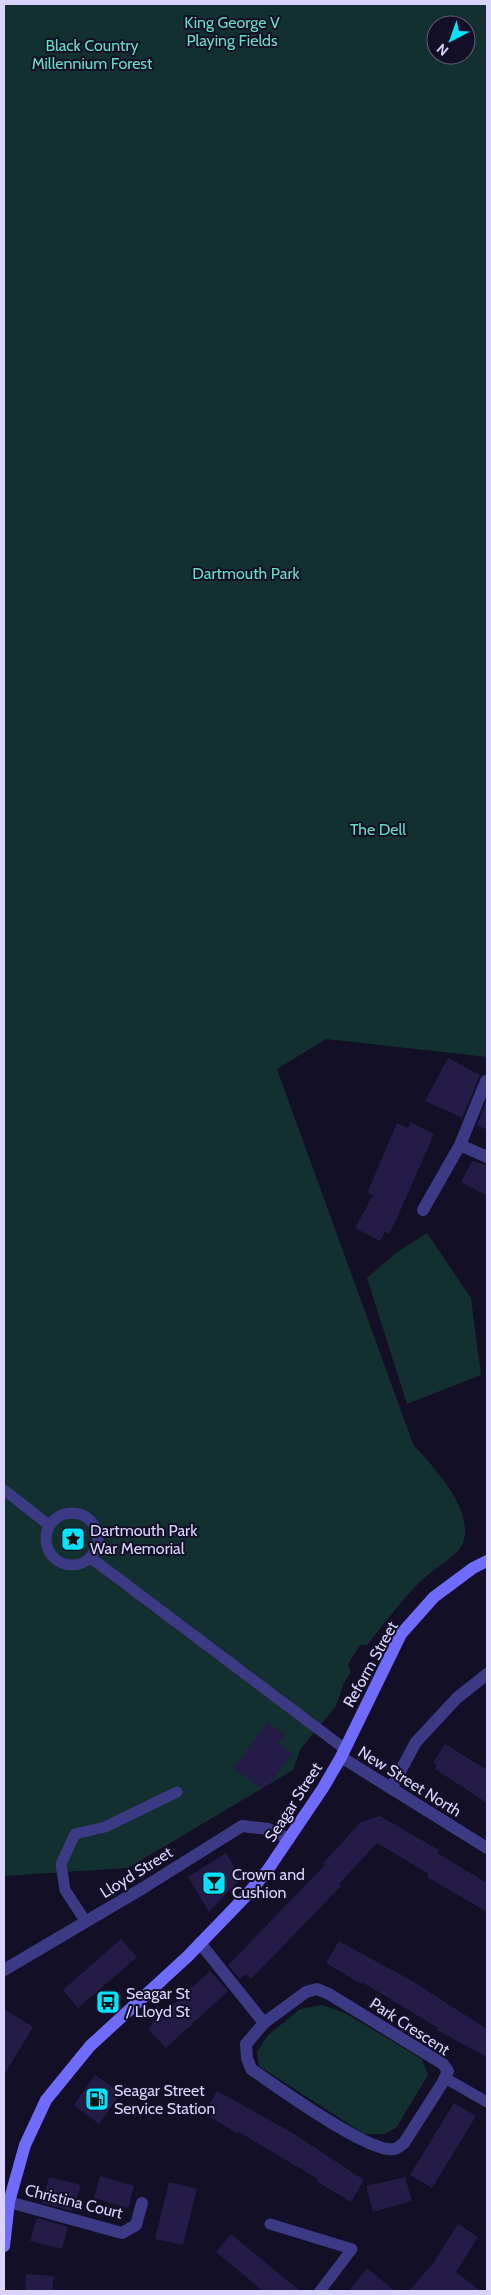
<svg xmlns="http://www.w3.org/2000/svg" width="491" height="2295" font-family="Cabin,sans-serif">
<rect width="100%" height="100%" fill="#130f26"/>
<!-- green -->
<g fill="#12302f" fill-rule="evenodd">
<path d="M 4,4 L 487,4 L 487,1057 L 326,1039 L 277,1069 L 413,1444 C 432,1466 475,1509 463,1543 C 459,1555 432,1570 421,1581 C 401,1600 385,1623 367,1645 L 360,1645 L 348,1664 L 351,1672 L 344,1683 L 336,1706 L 300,1750 L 293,1770 L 128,1868 L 4,1876 ZM 436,25 L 466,25 L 466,55 L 436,55 Z"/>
<path d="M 427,1233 L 471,1298 L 481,1375 L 407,1404 L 367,1278 L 396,1253 Z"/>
<path d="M 322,2005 L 345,2013 L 422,2059 L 428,2075 L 396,2128 L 385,2134 L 364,2134 L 259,2066 L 257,2052 L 267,2036 L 300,2009 Z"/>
</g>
<!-- building -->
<g fill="#241b47">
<path d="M 448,1058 L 480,1075 L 462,1118 L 425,1101 Z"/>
<path d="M 487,1100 L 487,1130 L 477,1125 Z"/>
<path d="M 411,1122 L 434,1134 L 396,1220 L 389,1234 L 385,1232 L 380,1241 L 355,1228 L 373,1195 L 367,1193 L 397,1123 L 408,1128 Z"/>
<path d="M 472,1161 L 487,1165 L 487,1196 L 461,1182 Z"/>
<path d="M 268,1722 L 285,1735 L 278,1743 L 292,1753 L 270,1784 L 261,1789 L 234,1768 Z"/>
<path d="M 445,1744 L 487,1770 L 487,1803 L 435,1769 L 437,1765 L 433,1763 Z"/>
<path d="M 380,1816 L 439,1850 L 437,1853 L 487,1883 L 487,1912 L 427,1877 L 429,1874 L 377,1843 L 339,1884 L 341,1886 L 251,1979 L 246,1974 L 240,1979 L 228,1965 L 325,1865 L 323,1863 L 361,1822 Z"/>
<path d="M 226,1853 L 241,1878 L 209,1912 L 188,1877 Z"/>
<path d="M 121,1939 L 137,1957 L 78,2008 L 63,1990 Z"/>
<path d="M 339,1941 L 412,1981 L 487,2029 L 487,2057 L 437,2030 L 438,2028 L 362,1982 L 361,1984 L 326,1963 Z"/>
<path d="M 210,1971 L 228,1991 L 166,2048 L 148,2029 Z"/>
<path d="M 4,2009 L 33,2027 L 4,2075 Z"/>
<path d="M 95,2075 L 121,2093 L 99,2124 L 74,2105 Z"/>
<path d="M 217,2091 L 291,2132 L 364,2180 L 351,2202 L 316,2181 L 318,2179 L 239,2132 L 238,2134 L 204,2113 Z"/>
<path d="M 454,2103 L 476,2116 L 432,2188 L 410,2175 Z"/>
<path d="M 100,2176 L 134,2186 L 128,2208 L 94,2198 Z"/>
<path d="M 49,2177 L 81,2185 L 72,2211 L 42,2203 Z"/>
<path d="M 405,2177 L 412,2201 L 373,2212 L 366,2186 Z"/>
<path d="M 169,2182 L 197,2189 L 183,2245 L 155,2239 Z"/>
<path d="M 38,2218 L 68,2227 L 62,2249 L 30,2241 L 36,2220 Z"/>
<path d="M 458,2224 L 478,2237 L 456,2272 L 480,2291 L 409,2291 L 434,2262 Z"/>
<path d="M 231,2234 L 300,2291 L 263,2291 L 216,2252 Z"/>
<path d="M 367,2268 L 395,2291 L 349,2291 Z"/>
<path d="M 26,2274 L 54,2276 L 52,2291 L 25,2291 Z"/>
</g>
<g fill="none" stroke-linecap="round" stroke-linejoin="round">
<!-- lane -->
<g stroke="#3d3a85" stroke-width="11">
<path d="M 4,1490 L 49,1525"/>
<circle cx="72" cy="1539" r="26"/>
<path d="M 91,1558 L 345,1749"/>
<path d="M 86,1922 L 65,1890 L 61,1864 L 75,1834 L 105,1827 L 177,1792"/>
<path d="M 445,2078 L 487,2102"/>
<path d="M 270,2224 L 352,2249 L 320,2291"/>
</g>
<!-- street -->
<g stroke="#3d3a85" stroke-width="12">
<path d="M 460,1145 L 487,1157"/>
<path d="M 423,1210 L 460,1145 L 486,1081"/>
<path d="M 341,1757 L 487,1848"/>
<path d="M 391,1788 L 416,1742 L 457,1698 L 487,1674"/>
<path d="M 200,1943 L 264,2023 L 246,2044 L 247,2058 L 251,2069 C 275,2085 369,2154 394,2149 C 397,2149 401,2145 404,2143 L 443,2082 L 448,2071 L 443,2064 L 329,1994 L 317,1989 L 306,1992 L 264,2023"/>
<path d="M 4,1970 L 143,1888 L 242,1826 L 268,1829 L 289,1839"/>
<path d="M 9,2202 L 122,2233 L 136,2225 L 142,2203"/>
</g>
<!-- secondary -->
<path stroke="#6f6bff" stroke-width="12" d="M 4,2246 L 9,2202 L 25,2145 L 46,2100 L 90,2046 L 187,1957 L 245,1897 L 267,1871 L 323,1788 L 341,1757 L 401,1634 L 434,1597 L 473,1568 L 487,1561"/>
</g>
<!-- icons -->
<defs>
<g id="sight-square" transform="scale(1.25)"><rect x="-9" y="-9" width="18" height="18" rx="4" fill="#00e5ff" stroke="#130f26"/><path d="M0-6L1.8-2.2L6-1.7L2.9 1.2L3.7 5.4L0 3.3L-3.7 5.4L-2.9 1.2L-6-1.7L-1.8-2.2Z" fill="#111"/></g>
<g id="bar-square" transform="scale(1.25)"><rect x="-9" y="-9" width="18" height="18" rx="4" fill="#00e5ff" stroke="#130f26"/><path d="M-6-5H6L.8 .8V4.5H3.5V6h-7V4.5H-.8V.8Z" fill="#111"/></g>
<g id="bus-square" transform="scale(1.25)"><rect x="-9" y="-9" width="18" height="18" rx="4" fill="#00e5ff" stroke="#130f26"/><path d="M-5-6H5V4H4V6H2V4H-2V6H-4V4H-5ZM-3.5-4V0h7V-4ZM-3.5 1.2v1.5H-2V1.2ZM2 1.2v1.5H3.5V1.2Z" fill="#111"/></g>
<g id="fuel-square" transform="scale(1.25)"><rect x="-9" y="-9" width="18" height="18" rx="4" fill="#00e5ff" stroke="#130f26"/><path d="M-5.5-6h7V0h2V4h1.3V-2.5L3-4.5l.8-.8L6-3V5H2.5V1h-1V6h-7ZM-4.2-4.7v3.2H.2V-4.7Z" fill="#111"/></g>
</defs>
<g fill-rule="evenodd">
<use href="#sight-square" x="73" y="1539"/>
<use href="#bar-square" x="214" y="1883"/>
<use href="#bus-square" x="108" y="2002"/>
<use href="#fuel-square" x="97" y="2099"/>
</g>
<g text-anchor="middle" stroke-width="4" stroke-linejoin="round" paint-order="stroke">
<!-- park labels -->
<g font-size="16" fill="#5fe0c0" stroke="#130f26">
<text x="232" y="28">King George V<tspan x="232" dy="18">Playing Fields</tspan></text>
<text x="92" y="51">Black Country<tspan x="92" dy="18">Millennium Forest</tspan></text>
<text x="246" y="579">Dartmouth Park</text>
<text x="378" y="835">The Dell</text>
</g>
<!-- poi labels -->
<g font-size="16" fill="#d9d4ff" stroke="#130f26" text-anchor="start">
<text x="90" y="1536">Dartmouth Park<tspan x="90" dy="18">War Memorial</tspan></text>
<text x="232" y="1880">Crown and<tspan x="232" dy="18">Cushion</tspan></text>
<text x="126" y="1999">Seagar St<tspan x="126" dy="18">/ Lloyd St</tspan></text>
<text x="114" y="2096">Seagar Street<tspan x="114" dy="18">Service Station</tspan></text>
</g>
<!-- street labels -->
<g font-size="16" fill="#d9d4ff" stroke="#130f26">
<text transform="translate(370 1664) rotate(-61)" y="6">Reform Street</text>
<text transform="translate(410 1781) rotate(32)" y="6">New Street North</text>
<text transform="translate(293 1802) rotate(-57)" y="6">Seagar Street</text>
<text transform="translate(136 1872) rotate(-32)" y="6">Lloyd Street</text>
<text transform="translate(410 2026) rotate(33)" y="6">Park Crescent</text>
<text transform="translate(74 2201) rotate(14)" y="6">Christina Court</text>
</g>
</g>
<!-- border -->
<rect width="491" height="2295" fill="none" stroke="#d9d4ff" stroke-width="10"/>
<!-- north arrow -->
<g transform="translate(451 40) rotate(221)"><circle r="24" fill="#130f26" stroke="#625e7d"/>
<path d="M0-4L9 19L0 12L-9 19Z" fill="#00e5ff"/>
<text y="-8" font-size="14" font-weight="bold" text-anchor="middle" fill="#d9d4ff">N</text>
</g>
</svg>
